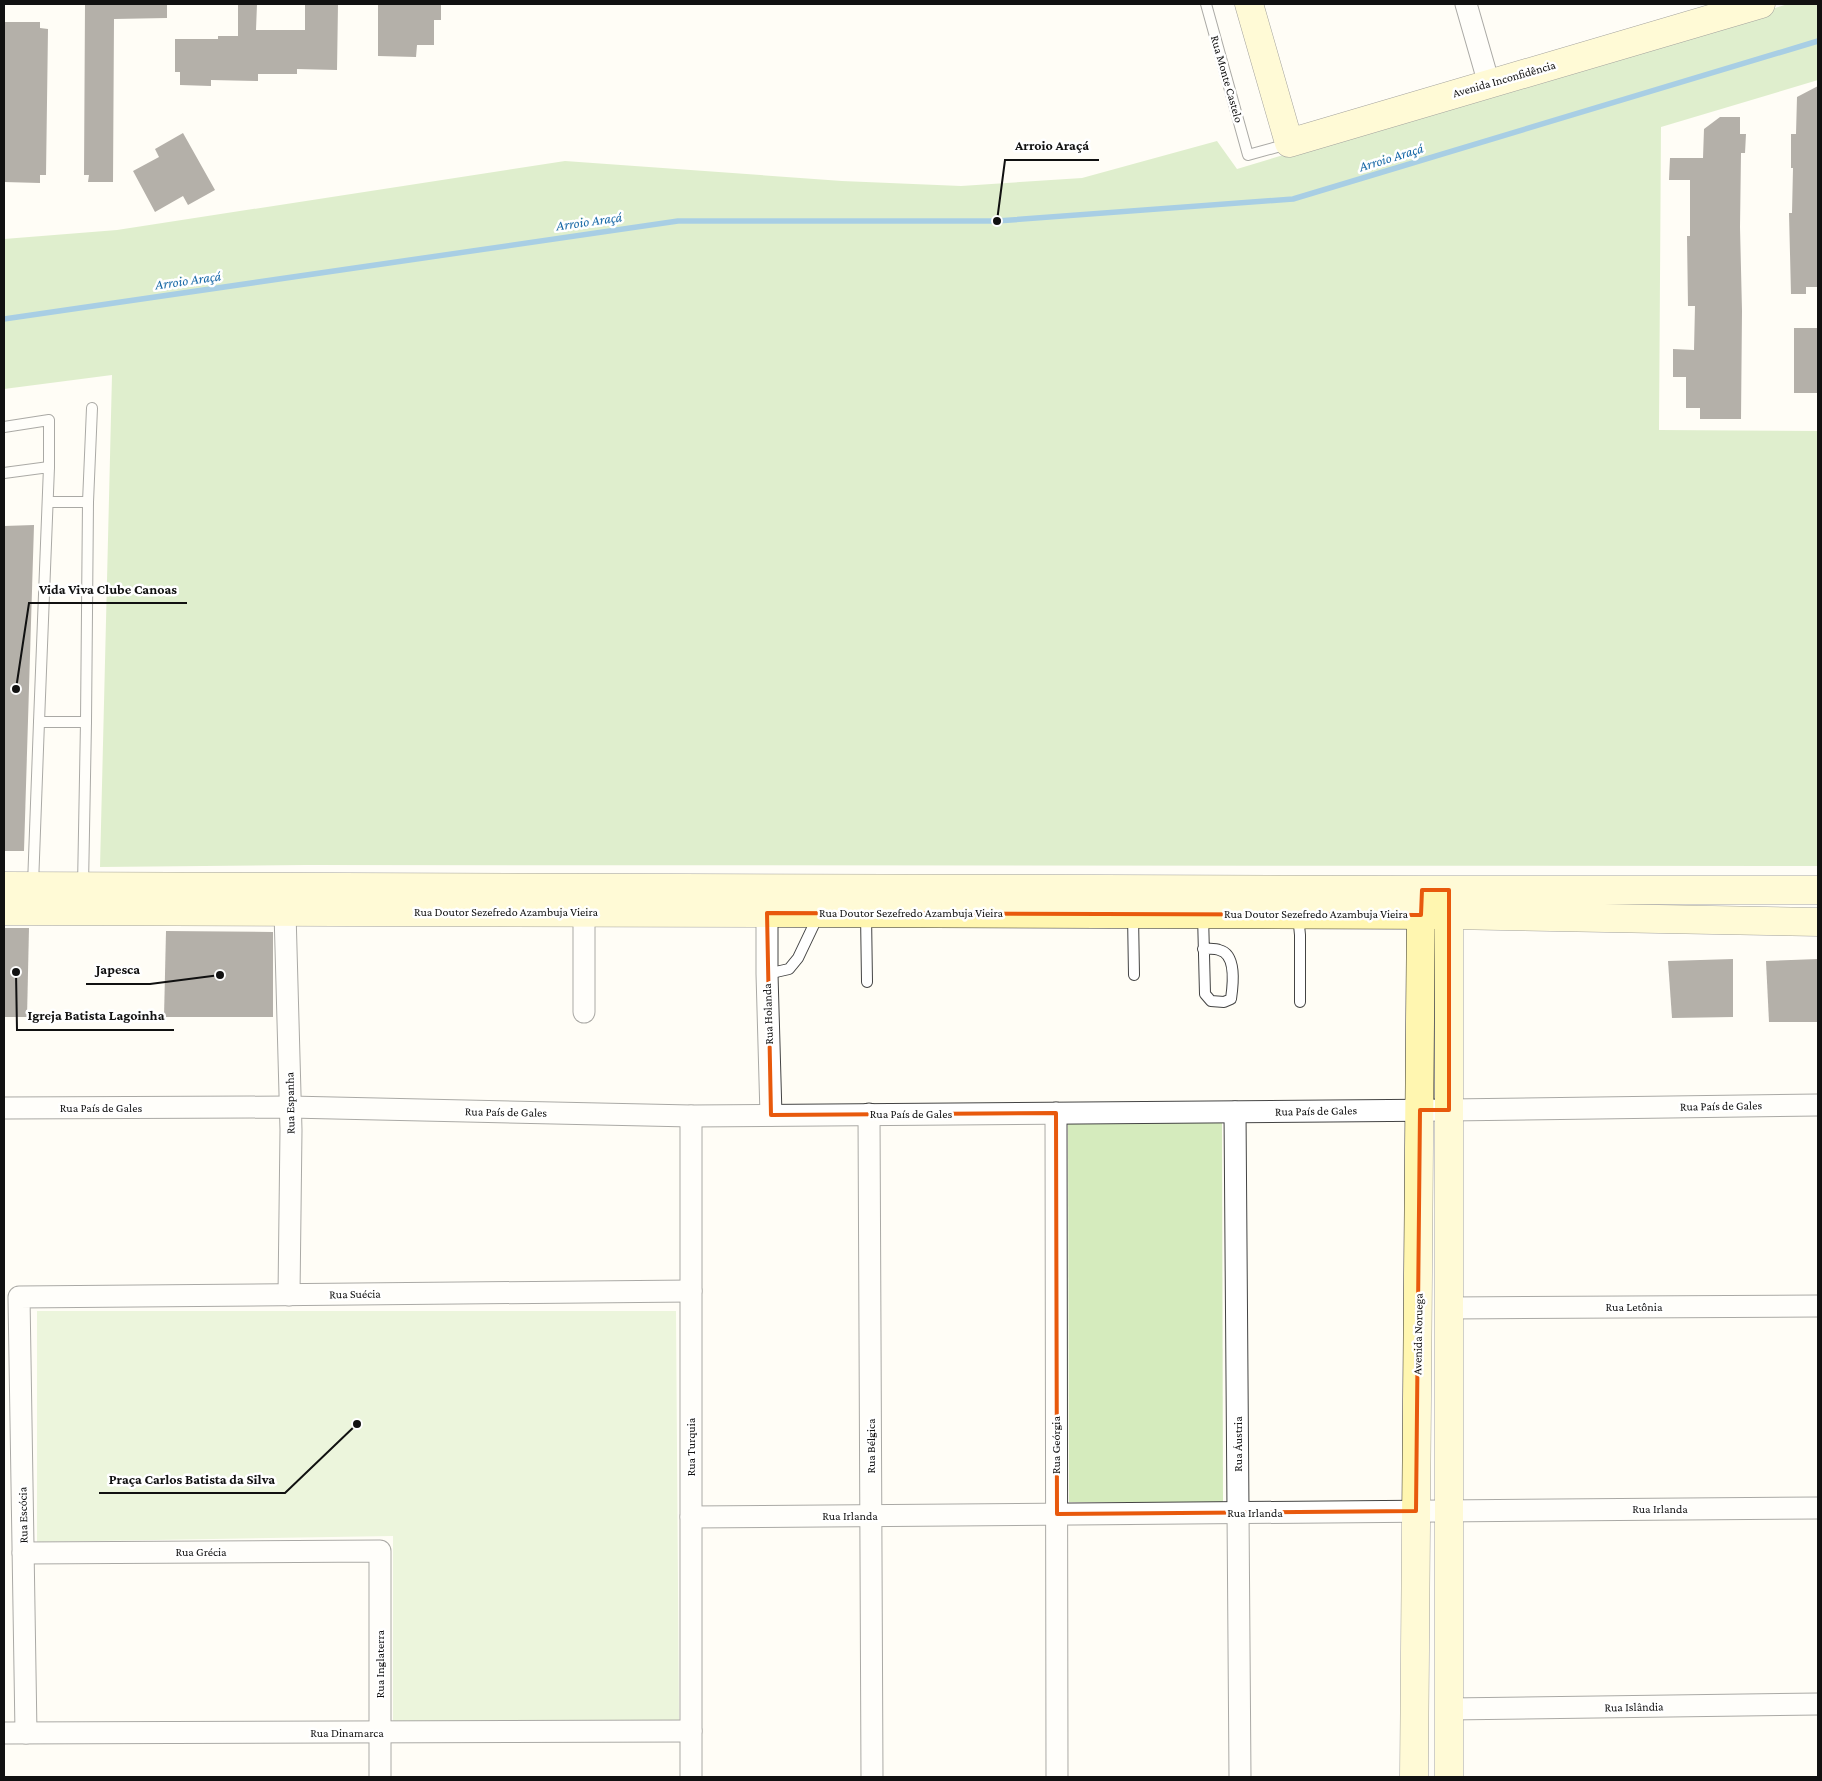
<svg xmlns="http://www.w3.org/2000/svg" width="1822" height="1781" font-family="'Crimson Pro',serif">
<rect width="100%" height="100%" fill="#fffdf5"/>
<!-- green -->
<g fill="#d5ebbd">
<path d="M 1068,1122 L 1222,1122 L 1223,1502 L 1069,1502 Z"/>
<path d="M 37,1311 L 676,1311 L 679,1721 L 393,1721 L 393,1536 L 37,1542 Z"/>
</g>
<!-- forest -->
<path fill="#b9dc9c" d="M 1788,4 L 1818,4 L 1818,80 L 1661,127 L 1659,430 L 1818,431 L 1818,866 L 306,865 L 100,867 L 112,375 L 4,389 L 4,239 L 117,230 L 565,161 L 842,181 L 961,186 L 1082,178 L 1217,141 L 1237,169 Z"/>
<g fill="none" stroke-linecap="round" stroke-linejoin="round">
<!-- stream -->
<path stroke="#3f96cf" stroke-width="5.5" d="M 4,319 L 678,221 L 997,221 L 1293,199 L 1818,41"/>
</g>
<!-- building -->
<g fill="#5a524d">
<path d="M 85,4 L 167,4 L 167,18 L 114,19 L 113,182 L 88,182 L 89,175 L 84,175 Z"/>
<path d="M 238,4 L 257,4 L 256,30 L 305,30 L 305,4 L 338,4 L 337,70 L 297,69 L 297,74 L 258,74 L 258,81 L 211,80 L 211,86 L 180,85 L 180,72 L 175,72 L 175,39 L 218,39 L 218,36 L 238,36 Z"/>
<path d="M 378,4 L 441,4 L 441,20 L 434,20 L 434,45 L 417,45 L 416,57 L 378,56 Z"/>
<path d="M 4,22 L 40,22 L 40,28 L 48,29 L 46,175 L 40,175 L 40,183 L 4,182 Z"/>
<path d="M 1818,86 L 1818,287 L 1806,287 L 1806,294 L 1791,294 L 1789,213 L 1792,213 L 1793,168 L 1791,168 L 1791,134 L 1796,134 L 1797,97 Z"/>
<path d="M 1720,117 L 1740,117 L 1740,134 L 1746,134 L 1745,153 L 1741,153 L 1740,227 L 1742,311 L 1741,419 L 1700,419 L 1700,408 L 1686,408 L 1686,377 L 1673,377 L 1673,349 L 1694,350 L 1695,306 L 1688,306 L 1687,236 L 1690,236 L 1690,180 L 1669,180 L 1670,158 L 1703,158 L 1704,129 Z"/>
<path d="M 183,133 L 215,190 L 188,205 L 183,196 L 155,212 L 133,171 L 159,157 L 155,149 Z"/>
<rect x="1794" y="328" width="24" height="65"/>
<path d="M 34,525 L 24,851 L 4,851 L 4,526 Z"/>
<path d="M 4,928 L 29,928 L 27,1017 L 4,1017 Z"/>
<path d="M 166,931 L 273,932 L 273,1017 L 164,1017 Z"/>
<path d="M 1733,959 L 1733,1017 L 1672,1018 L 1668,961 Z"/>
<path d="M 1818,959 L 1818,1022 L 1769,1022 L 1766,961 Z"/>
</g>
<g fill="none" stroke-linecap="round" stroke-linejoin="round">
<!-- lane casing -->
<g stroke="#444" stroke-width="12">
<g id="lane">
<path d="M 1206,4 L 1248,155 L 1288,144"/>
<path d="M 4,427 L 49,420 L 49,467"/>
<path d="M 4,473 L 49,467 L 39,722"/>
<path d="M 48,502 L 88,502 L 86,722"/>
<path d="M 88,502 L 92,408"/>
<path d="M 33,885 L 39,722 L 86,722 L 83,886"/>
<path d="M 866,914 L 867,982"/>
<path d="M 1133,915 L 1134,975"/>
<path d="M 1203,915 L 1205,994 L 1211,1001 L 1224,1002 L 1231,999 C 1233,985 1237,954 1219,950 C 1215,948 1208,949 1203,949"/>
<path d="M 1298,915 L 1300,935 L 1300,1002"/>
<path d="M 767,974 L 789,969 L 798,958 L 818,916"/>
</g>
</g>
<!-- street casing -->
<g stroke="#444" stroke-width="23">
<g id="street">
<path d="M 1466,4 L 1489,84"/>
<path d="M 285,912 L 291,1130 L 289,1295"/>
<path d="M 767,913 L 767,974 L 771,1115"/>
<path d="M 584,1012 L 584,913"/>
<path d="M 4,1108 L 290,1107 L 691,1116 L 1449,1110 L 1818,1105"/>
<path d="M 1235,1112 L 1240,1777"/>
<path d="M 1056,1113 L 1057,1777"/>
<path d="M 869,1114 L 872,1777"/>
<path d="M 1449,1308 L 1818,1306"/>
<path d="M 691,1517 L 1818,1508"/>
<path d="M 23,1553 L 380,1551 L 380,1777"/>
<path d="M 1449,1709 L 1818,1704"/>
<path d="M 4,1733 L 691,1731"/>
<path d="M 26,1733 L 19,1297 L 691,1291"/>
<path d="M 691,1777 L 691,1116"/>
</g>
</g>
<!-- secondary casing -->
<g stroke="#333" stroke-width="29">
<g id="secondary">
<path d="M 1249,4 L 1289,143 L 1761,4"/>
<path d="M 4,886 L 1422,890 L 1818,890"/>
<path d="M 1449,896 L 1449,1777"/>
<path d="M 4,911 L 1449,915 L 1818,922"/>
<path d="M 1414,1777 L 1421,896"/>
</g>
</g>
<!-- lane -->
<use href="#lane" stroke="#fff" stroke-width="10"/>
<!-- street -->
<use href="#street" stroke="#fff" stroke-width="21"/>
<!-- secondary -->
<use href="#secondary" stroke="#fff6b0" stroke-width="28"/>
</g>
<!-- marked area -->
<path d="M0 0H1822V1781H0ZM 1422,890 L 1449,890 L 1449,1110 L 1420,1110 L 1416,1511 L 1057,1514 L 1056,1113 L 771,1115 L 767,913 L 1421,915 Z" fill="#fffdf5" fill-opacity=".55" fill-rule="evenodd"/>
<path fill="none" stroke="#e8590c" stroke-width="4" stroke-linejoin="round" d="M 1422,890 L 1449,890 L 1449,1110 L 1420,1110 L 1416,1511 L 1057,1514 L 1056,1113 L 771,1115 L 767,913 L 1421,915 Z"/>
<g text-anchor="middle" stroke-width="5" stroke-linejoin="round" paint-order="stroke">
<!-- street labels -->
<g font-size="12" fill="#111" stroke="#fff">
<text transform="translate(1227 79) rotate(74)" y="4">Rua Monte Castelo</text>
<text transform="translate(1504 79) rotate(-16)" y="4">Avenida Inconfidência</text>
<text x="506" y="916">Rua Doutor Sezefredo Azambuja Vieira</text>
<text x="911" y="917">Rua Doutor Sezefredo Azambuja Vieira</text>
<text x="1316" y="918">Rua Doutor Sezefredo Azambuja Vieira</text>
<text transform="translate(768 1014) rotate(-92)" y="4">Rua Holanda</text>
<text transform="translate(290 1103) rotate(-91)" y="4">Rua Espanha</text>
<text transform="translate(1721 1106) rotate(-1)" y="4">Rua País de Gales</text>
<text x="101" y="1112">Rua País de Gales</text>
<text transform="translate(1316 1111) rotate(-1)" y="4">Rua País de Gales</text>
<text transform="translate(506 1112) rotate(1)" y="4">Rua País de Gales</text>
<text x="911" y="1118">Rua País de Gales</text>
<text transform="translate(355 1294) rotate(-1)" y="4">Rua Suécia</text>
<text x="1634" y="1311">Rua Letônia</text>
<text transform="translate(1418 1334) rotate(-89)" y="4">Avenida Noruega</text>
<text transform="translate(1238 1444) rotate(-90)" y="4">Rua Áustria</text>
<text transform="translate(1056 1445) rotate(-90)" y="4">Rua Geórgia</text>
<text transform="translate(871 1446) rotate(-90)" y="4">Rua Bélgica</text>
<text transform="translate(691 1447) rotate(-90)" y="4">Rua Turquia</text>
<text x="1660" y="1513">Rua Irlanda</text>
<text x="1255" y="1517">Rua Irlanda</text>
<text transform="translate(23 1515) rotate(-91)" y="4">Rua Escócia</text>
<text x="850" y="1520">Rua Irlanda</text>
<text x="201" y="1556">Rua Grécia</text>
<text transform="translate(380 1664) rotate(-90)" y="4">Rua Inglaterra</text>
<text transform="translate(1634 1707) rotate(-1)" y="4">Rua Islândia</text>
<text x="347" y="1737">Rua Dinamarca</text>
</g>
<!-- water labels -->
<g font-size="14" font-style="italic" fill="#1768a6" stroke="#fff">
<text transform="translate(1391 157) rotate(-17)" y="5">Arroio Araçá</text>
<text transform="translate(589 221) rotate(-8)" y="5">Arroio Araçá</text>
<text transform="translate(188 280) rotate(-8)" y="5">Arroio Araçá</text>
</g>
</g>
<!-- callouts -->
<path fill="none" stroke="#111" stroke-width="2" d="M997 221L1005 160H1099M16 689L29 603H187M220 975L150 984H86M16 972L17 1030H174M357 1424L285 1493H99"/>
<g fill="#111" stroke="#fff" stroke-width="2">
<circle cx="997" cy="221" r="5"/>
<circle cx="16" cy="689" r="5"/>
<circle cx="220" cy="975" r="5"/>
<circle cx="16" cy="972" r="5"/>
<circle cx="357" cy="1424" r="5"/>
</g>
<g font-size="14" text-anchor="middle" font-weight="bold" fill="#111" stroke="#fff" stroke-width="5" stroke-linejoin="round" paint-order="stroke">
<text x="1052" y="150">Arroio Araçá</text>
<text x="108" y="594">Vida Viva Clube Canoas</text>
<text x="118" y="974">Japesca</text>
<text x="96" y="1020">Igreja Batista Lagoinha</text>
<text x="192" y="1484">Praça Carlos Batista da Silva</text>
</g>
<!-- border -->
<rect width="1822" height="1781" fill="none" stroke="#111111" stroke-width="10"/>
</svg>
